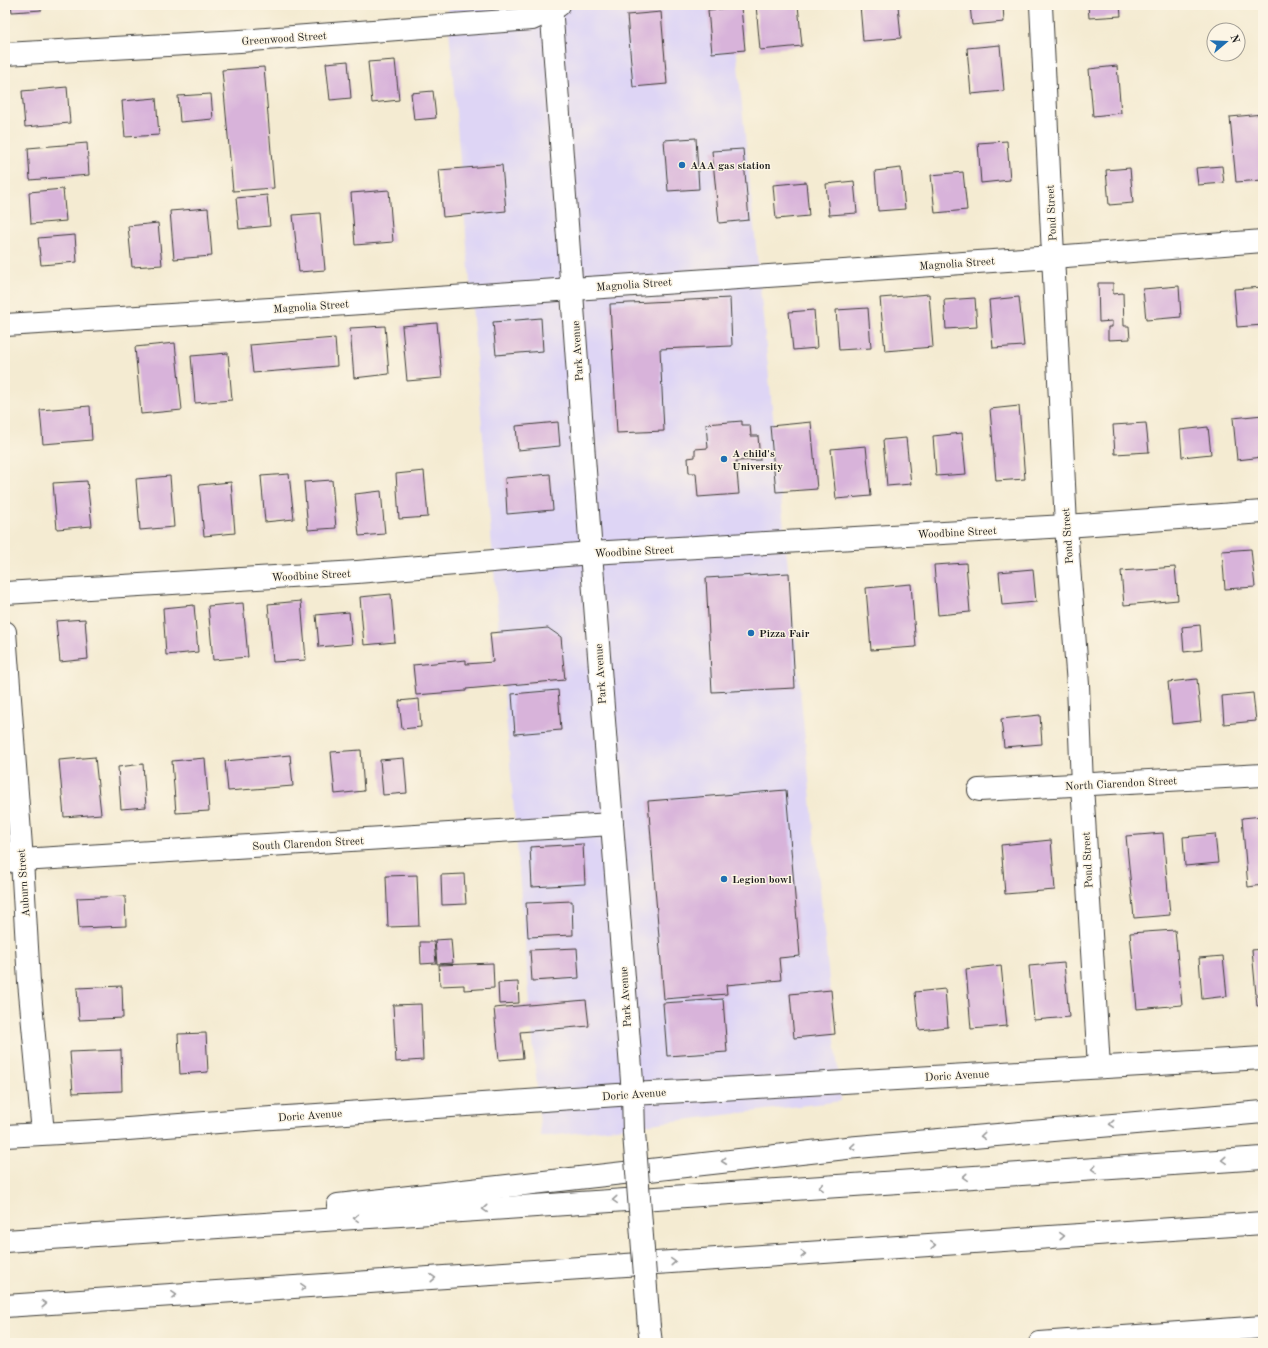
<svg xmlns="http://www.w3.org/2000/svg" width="1268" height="1348" font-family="'Old Standard TT',serif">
<rect width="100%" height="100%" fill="#fcf5e5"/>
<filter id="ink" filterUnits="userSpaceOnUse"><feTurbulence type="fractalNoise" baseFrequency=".025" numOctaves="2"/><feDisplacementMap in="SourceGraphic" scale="8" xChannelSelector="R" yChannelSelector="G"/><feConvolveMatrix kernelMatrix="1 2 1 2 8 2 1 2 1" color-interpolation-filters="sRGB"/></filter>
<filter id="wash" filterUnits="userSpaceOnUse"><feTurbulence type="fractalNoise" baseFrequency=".012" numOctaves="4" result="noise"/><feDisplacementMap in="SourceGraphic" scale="16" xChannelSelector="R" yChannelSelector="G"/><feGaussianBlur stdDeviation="0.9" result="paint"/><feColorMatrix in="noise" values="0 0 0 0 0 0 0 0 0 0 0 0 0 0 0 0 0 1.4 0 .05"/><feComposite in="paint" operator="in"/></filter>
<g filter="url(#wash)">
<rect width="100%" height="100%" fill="#f4ebd2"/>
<!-- built -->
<path fill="#ded5f5" d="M 447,5 L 732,5 L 841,1101 L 541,1137 Z"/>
<g id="blocks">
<!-- building -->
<g fill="#d8b3da">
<path d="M 11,5 L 42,5 L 42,10 L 12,12 Z"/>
<path d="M 756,5 L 798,5 L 802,46 L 760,50 Z"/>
<path d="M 860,5 L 898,5 L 901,38 L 863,41 Z"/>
<path d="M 970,5 L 1003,5 L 1004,22 L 972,25 Z"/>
<path d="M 1088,5 L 1120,5 L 1121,16 L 1089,18 Z"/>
<path d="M 741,7 L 745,50 L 712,53 L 708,10 Z"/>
<path d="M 661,12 L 667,84 L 633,87 L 627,15 Z"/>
<path d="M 1000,45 L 1004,91 L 971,94 L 967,48 Z"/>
<path d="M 395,60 L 399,100 L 372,103 L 368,62 Z"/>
<path d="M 348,61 L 351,98 L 330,100 L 326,63 Z"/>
<path d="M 1117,66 L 1121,113 L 1093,116 L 1089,69 Z"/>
<path d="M 264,67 L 274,188 L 233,191 L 222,70 Z"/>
<path d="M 67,87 L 70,123 L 25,127 L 22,91 Z"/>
<path d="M 433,91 L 436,118 L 414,120 L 411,93 Z"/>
<path d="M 211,94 L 213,119 L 180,122 L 178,96 Z"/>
<path d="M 156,98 L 159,135 L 125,137 L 122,101 Z"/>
<path d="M 1263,114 L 1263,180 L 1236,182 L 1230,117 Z"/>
<path d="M 696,138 L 699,189 L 668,191 L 664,140 Z"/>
<path d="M 1007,141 L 1010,180 L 981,183 L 978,143 Z"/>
<path d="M 87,143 L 89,175 L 30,180 L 28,148 Z"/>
<path d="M 743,149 L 749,220 L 719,223 L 712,151 Z"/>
<path d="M 502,165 L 506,211 L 443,217 L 439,170 Z"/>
<path d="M 1222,166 L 1224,183 L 1198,185 L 1196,168 Z"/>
<path d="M 901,168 L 905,209 L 878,211 L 875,171 Z"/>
<path d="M 1130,168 L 1133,203 L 1109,205 L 1106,170 Z"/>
<path d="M 963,172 L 967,210 L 935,213 L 931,175 Z"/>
<path d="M 854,181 L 857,213 L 829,215 L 826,184 Z"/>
<path d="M 806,182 L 809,216 L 776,219 L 773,185 Z"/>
<path d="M 63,189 L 66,221 L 31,224 L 29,192 Z"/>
<path d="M 389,190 L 393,242 L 355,245 L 351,193 Z"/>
<path d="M 267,195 L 270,226 L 239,229 L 236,198 Z"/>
<path d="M 208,208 L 212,256 L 174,259 L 170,211 Z"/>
<path d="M 320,213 L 325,270 L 299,272 L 293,215 Z"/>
<path d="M 158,223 L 162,265 L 132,267 L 128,226 Z"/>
<path d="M 75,235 L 77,262 L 41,265 L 38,238 Z"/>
<path d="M 1098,283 L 1113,283 L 1113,294 L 1123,293 L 1124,326 L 1129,326 L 1130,339 L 1108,340 L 1108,327 L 1112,327 L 1112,321 L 1099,322 Z"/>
<path d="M 1179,286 L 1181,317 L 1146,320 L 1143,289 Z"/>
<path d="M 1263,287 L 1263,325 L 1237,327 L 1234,289 Z"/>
<path d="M 929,294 L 933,347 L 885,351 L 880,298 Z"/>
<path d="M 1019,297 L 1024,346 L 993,348 L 989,300 Z"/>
<path d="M 730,298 L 732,346 L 660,349 L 664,431 L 617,433 L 610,304 Z"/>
<path d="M 975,298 L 977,327 L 946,329 L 944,300 Z"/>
<path d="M 868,308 L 871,348 L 839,350 L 836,310 Z"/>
<path d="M 814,310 L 817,348 L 793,350 L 789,312 Z"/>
<path d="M 541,318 L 543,351 L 496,355 L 493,322 Z"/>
<path d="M 437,323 L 442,378 L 407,381 L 402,326 Z"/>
<path d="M 385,326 L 389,374 L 354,378 L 350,328 Z"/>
<path d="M 335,338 L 337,366 L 253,373 L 250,345 Z"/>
<path d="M 175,343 L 182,410 L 141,414 L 135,347 Z"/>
<path d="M 228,353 L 232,400 L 195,403 L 191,356 Z"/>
<path d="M 90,406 L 92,440 L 43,444 L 40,410 Z"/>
<path d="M 1019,406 L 1025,479 L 996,481 L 990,409 Z"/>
<path d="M 1263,415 L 1263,457 L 1237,460 L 1233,418 Z"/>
<path d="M 742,421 L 742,425 L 750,425 L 751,436 L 758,436 L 760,460 L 736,461 L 739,494 L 698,497 L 696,473 L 689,473 L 688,458 L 695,457 L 695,449 L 708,448 L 706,424 Z"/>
<path d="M 558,422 L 560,446 L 518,450 L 516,426 Z"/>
<path d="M 811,422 L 817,489 L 776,492 L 770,426 Z"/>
<path d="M 1146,423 L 1149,452 L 1115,454 L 1113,425 Z"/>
<path d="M 1208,427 L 1211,454 L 1182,457 L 1180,430 Z"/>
<path d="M 962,433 L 966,474 L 936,476 L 933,436 Z"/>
<path d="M 906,438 L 911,484 L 887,486 L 883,440 Z"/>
<path d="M 866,446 L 871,496 L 836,499 L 831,449 Z"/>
<path d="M 424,471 L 428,517 L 399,519 L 396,474 Z"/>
<path d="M 289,474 L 294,519 L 265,522 L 261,476 Z"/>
<path d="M 550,474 L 553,510 L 507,514 L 505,478 Z"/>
<path d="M 170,476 L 174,527 L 140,530 L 136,479 Z"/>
<path d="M 332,480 L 336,528 L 308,530 L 304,482 Z"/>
<path d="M 87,481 L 92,526 L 57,529 L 53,483 Z"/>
<path d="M 231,482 L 235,533 L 204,536 L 199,485 Z"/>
<path d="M 381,491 L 385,534 L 359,536 L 355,494 Z"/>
<path d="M 1251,549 L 1255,587 L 1225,589 L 1222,551 Z"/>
<path d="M 966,563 L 970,612 L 938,615 L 934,565 Z"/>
<path d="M 1175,567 L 1178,600 L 1124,605 L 1121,571 Z"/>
<path d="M 1033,569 L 1036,602 L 1002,605 L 999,572 Z"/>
<path d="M 789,573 L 795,688 L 712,692 L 706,578 Z"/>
<path d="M 911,584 L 916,647 L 871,650 L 866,588 Z"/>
<path d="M 391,594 L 395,642 L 364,645 L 360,597 Z"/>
<path d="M 301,601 L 306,660 L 273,662 L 268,604 Z"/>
<path d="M 243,603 L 248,657 L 213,660 L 208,606 Z"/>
<path d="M 194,605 L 198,652 L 166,655 L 163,608 Z"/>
<path d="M 349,612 L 352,644 L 319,647 L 316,615 Z"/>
<path d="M 85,619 L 88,659 L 60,662 L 56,621 Z"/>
<path d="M 1200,625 L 1202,650 L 1184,652 L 1182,627 Z"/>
<path d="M 548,628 L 561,637 L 565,680 L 466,689 L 466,691 L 416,695 L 413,665 L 466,660 L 466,664 L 493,662 L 490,633 Z"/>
<path d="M 1197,679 L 1201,721 L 1172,724 L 1168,682 Z"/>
<path d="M 558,690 L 561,730 L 515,734 L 512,694 Z"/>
<path d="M 1253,693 L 1256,721 L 1224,724 L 1222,696 Z"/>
<path d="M 419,699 L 421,727 L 402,729 L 399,701 Z"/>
<path d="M 1040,715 L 1042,744 L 1004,747 L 1001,719 Z"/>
<path d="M 361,750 L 364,791 L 335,794 L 331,752 Z"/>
<path d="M 290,755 L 293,786 L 228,791 L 225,761 Z"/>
<path d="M 95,757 L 101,814 L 64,817 L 59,760 Z"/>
<path d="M 205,758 L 209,811 L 176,813 L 172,761 Z"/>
<path d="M 404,758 L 407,793 L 383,795 L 380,760 Z"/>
<path d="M 143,764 L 146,807 L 121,809 L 118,767 Z"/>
<path d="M 786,790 L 800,956 L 779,958 L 781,980 L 726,985 L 727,994 L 664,999 L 648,801 Z"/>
<path d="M 1263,816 L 1263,885 L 1248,887 L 1242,818 Z"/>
<path d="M 1163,833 L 1170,915 L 1134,918 L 1126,836 Z"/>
<path d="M 1215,834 L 1218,863 L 1185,866 L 1183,837 Z"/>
<path d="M 1051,840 L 1055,890 L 1005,894 L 1001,845 Z"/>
<path d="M 583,844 L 585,884 L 532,887 L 530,847 Z"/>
<path d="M 464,874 L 466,904 L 442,905 L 441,875 Z"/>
<path d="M 417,875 L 419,926 L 388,927 L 386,876 Z"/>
<path d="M 125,896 L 126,926 L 79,928 L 77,898 Z"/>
<path d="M 572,901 L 573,935 L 528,937 L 526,903 Z"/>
<path d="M 1175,930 L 1182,1005 L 1137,1009 L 1130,933 Z"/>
<path d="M 451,939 L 453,963 L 437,964 L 435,940 Z"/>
<path d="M 420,942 L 434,942 L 436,963 L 421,964 Z"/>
<path d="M 577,948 L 579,978 L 532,981 L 530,950 Z"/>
<path d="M 1263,949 L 1263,1005 L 1257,1006 L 1252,950 Z"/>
<path d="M 1223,956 L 1227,996 L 1202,999 L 1199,958 Z"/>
<path d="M 493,963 L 494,988 L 464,990 L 464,985 L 440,986 L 439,965 Z"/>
<path d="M 1064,963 L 1069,1017 L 1034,1020 L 1029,966 Z"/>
<path d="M 1001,965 L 1007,1026 L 971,1029 L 966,969 Z"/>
<path d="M 518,982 L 519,1003 L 499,1004 L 498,983 Z"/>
<path d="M 122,986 L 123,1018 L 79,1020 L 77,988 Z"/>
<path d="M 945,989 L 948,1027 L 919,1030 L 915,992 Z"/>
<path d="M 831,990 L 835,1034 L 794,1038 L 790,994 Z"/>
<path d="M 723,999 L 727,1052 L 667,1056 L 663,1003 Z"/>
<path d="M 586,1000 L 589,1026 L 520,1032 L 523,1058 L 499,1060 L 494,1008 Z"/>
<path d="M 421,1004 L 423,1060 L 396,1062 L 393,1005 Z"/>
<path d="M 206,1033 L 208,1072 L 180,1074 L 178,1034 Z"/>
<path d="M 121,1050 L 122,1091 L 73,1093 L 70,1052 Z"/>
</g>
</g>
</g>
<g filter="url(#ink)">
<use href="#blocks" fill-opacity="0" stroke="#3c3b37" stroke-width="1"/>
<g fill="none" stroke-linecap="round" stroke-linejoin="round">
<!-- minor casing -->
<g stroke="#3c3b37" stroke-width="24">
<g id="minor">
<path d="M 1041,5 L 1066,526 L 1078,685 L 1082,785 L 1099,1067"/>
<path d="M 5,54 L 240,41 L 532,19 L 552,10 L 559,5"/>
<path d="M 5,325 L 287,308 L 1053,257 L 1263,241"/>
<path d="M 5,593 L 357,572 L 591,553 L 1066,526 L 1263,512"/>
<path d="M 5,632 L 22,860 L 29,982 L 43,1133"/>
<path d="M 979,790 L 1263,775"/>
<path d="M 5,861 L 612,824"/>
<path d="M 5,1136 L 115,1130 L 257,1119 L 633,1094 L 1263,1058"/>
</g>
</g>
<!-- tertiary casing -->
<g stroke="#3c3b37" stroke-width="24">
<path id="tertiary" d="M 1040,1343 L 1263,1327"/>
</g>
<!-- primary casing -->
<g stroke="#3c3b37" stroke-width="24">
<g id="primary">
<path d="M 551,5 L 591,553 L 633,1094 L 634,1133"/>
<path d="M 649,1327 L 651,1343"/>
</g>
</g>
<!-- motorway casing -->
<g stroke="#3c3b37" stroke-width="24">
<g id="motorway">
<path d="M 338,1205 L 846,1148 L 1263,1112"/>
<path d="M 5,1241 L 1263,1158"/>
<path d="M 5,1306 L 1263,1223"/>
</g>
</g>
<!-- minor -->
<use href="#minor" stroke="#fff" stroke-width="22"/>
<!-- tertiary -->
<use href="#tertiary" stroke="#fff" stroke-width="22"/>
<!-- primary -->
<use href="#primary" stroke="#fff" stroke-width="22"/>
<!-- motorway -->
<use href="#motorway" stroke="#fff" stroke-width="22"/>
<!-- primary-bridge casing -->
<g stroke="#3c3b37" stroke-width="24" stroke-linecap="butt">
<path id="primary-bridge" d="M 634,1133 L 649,1327"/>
</g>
<!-- primary-bridge -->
<use href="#primary-bridge" stroke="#fff" stroke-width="22"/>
</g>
<!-- one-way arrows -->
<defs><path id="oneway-chevron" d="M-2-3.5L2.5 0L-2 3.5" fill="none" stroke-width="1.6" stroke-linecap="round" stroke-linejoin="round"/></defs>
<g stroke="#999">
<use href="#oneway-chevron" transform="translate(1112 1124) rotate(175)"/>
<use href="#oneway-chevron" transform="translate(983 1136) rotate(175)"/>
<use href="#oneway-chevron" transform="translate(853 1147) rotate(175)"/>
<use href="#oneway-chevron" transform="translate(1224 1160) rotate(176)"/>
<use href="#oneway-chevron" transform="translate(724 1161) rotate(174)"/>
<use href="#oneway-chevron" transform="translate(1094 1169) rotate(176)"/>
<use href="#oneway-chevron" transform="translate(965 1177) rotate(176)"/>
<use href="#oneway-chevron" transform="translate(821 1187) rotate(176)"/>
<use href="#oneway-chevron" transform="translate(615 1200) rotate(176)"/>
<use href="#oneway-chevron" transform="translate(485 1209) rotate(176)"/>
<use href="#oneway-chevron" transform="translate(356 1218) rotate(176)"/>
<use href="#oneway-chevron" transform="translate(1062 1236) rotate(-4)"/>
<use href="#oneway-chevron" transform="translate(933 1245) rotate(-4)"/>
<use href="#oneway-chevron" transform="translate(803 1254) rotate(-4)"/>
<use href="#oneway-chevron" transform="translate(673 1262) rotate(-4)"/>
<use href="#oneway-chevron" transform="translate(433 1278) rotate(-4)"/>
<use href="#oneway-chevron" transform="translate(303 1287) rotate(-4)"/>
<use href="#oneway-chevron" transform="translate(174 1295) rotate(-4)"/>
<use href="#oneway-chevron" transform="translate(44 1304) rotate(-4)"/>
</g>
</g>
<!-- markers -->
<g fill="#1f6fb2" stroke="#fcf5e5" stroke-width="1.5">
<circle cx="682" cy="165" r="4"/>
<circle cx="724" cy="459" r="4"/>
<circle cx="751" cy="633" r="4"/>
<circle cx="724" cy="879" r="4"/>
</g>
<g text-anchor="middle" stroke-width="3" stroke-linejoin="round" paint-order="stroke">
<!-- street labels -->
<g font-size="11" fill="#1c1c1c" stroke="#fcf5e5">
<text transform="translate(284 38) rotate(-4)" y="4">Greenwood Street</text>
<text transform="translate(1051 213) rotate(-93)" y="4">Pond Street</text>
<text transform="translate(957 263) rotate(-4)" y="4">Magnolia Street</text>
<text transform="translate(634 284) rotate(-4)" y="4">Magnolia Street</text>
<text transform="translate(311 306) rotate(-4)" y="4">Magnolia Street</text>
<text transform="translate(577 351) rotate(-94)" y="4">Park Avenue</text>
<text transform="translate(957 532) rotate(-3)" y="4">Woodbine Street</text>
<text transform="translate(1067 536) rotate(-94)" y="4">Pond Street</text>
<text transform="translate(634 551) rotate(-3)" y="4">Woodbine Street</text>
<text transform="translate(311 575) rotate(-3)" y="4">Woodbine Street</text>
<text transform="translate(600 674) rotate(-94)" y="4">Park Avenue</text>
<text transform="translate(1121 783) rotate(-3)" y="4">North Ciarendon Street</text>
<text transform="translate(308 843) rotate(-3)" y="4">South Clarendon Street</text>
<text transform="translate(1087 860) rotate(-93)" y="4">Pond Street</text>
<text transform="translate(23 883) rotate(-94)" y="4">Auburn Street</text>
<text transform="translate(625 997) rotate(-94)" y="4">Park Avenue</text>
<text transform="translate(957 1075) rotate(-3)" y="4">Doric Avenue</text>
<text transform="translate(634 1094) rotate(-4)" y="4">Doric Avenue</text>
<text transform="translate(310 1115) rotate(-4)" y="4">Doric Avenue</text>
</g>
<!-- poi labels -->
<g font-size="11" font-weight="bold" fill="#1c1c1c" stroke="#fcf5e5" text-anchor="start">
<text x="690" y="169">AAA gas station</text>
<text x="732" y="457">A child's<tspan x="732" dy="13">University</tspan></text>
<text x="759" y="637">Pizza Fair</text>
<text x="732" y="883">Legion bowl</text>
</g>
</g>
<!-- margin -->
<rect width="1268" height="1348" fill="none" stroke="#fcf5e5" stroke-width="20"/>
<!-- north arrow -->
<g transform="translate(1226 42) rotate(71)"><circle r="19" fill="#fcf5e5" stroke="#a29e95"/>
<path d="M0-3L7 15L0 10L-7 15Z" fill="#1f6fb2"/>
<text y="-6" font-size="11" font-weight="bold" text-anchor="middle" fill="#1c1c1c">N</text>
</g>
</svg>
